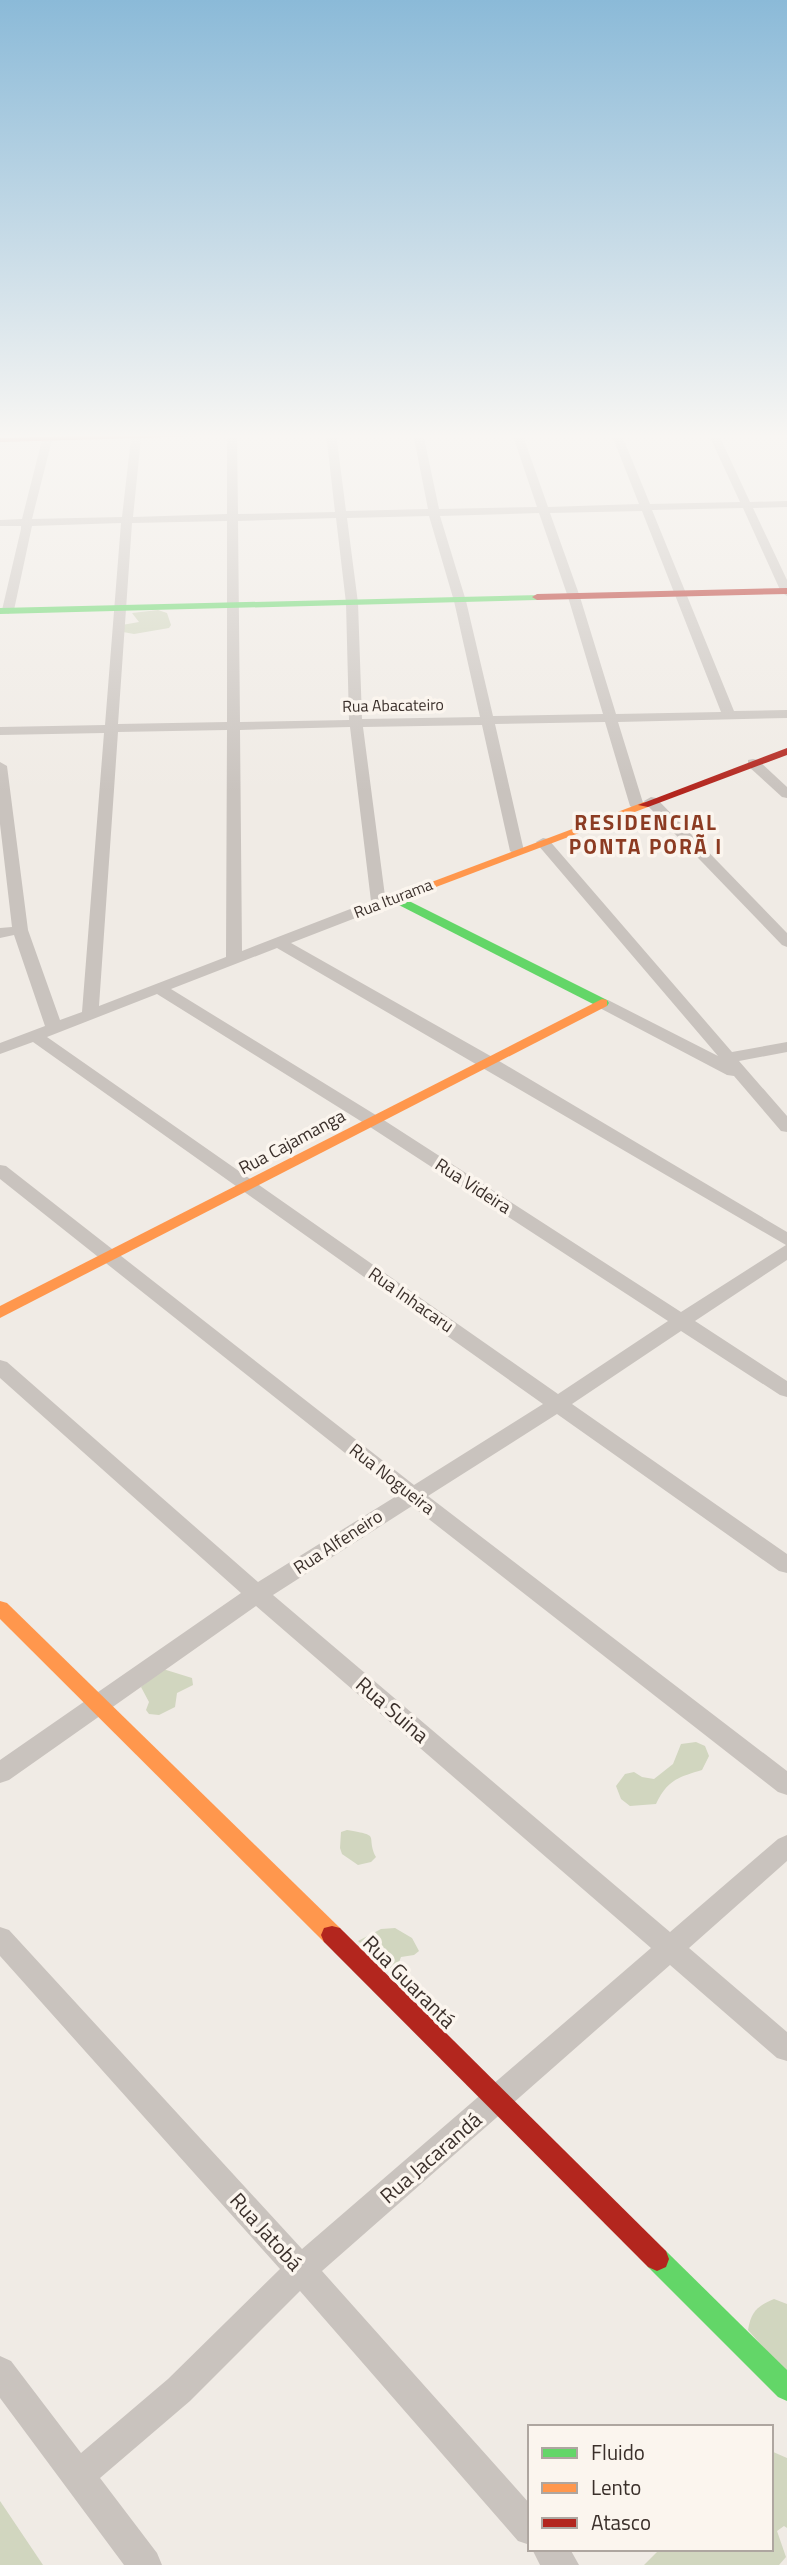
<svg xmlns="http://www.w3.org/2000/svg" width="787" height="2565" font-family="'Titillium Web',sans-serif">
<rect width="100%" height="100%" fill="#f0ebe5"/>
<!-- green -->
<g fill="#d1d6bf">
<path d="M 158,610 L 167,613 L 171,625 L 169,628 L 134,634 L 123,632 L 122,625 L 139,622 L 132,613 Z"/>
<path d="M 163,1669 L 192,1678 L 193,1685 L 177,1693 L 175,1707 L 159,1715 L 149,1714 L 146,1710 L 149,1702 L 141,1687 Z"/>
<path d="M 696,1742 L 705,1746 L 709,1756 L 702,1770 C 679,1777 667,1780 656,1804 L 630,1806 L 621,1799 L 616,1786 L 625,1774 L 634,1772 L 642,1777 L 654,1779 L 673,1764 L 681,1744 Z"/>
<path d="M 347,1830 C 383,1836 365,1835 376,1857 L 371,1862 L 358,1865 L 342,1854 L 340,1848 L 341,1832 Z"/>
<path d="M 395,1928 L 412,1938 L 419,1951 L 414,1955 L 401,1957 L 394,1975 L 358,1941 L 381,1929 Z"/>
<path d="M 774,2299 L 787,2304 L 787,2374 L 748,2330 C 751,2312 757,2306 774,2299 Z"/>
<path d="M 771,2451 L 787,2458 L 787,2528 L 784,2526 L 777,2531 L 786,2557 L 779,2565 L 644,2565 L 660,2549 L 771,2549 Z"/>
<path d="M 0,2501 L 43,2565 L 0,2565 Z"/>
</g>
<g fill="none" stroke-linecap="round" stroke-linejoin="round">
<!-- street -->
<g fill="#c9c3be" fill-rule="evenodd">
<path d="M 230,433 L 237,436 L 238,514 L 335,512 L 326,433 L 336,433 L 346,511 L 428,509 L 413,433 L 423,433 L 439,509 L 537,507 L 512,433 L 522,433 L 548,507 L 639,504 L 611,433 L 621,433 L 650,504 L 740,502 L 708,433 L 718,433 L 750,502 L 787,501 L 787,507 L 753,508 L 787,580 L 787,596 L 781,592 L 743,508 L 652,510 L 734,711 L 787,710 L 787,718 L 618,722 L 644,806 L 637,810 L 630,806 L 605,722 L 495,724 L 524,851 L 517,855 L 510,851 L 482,725 L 363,727 L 385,896 L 391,894 L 399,899 L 384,907 L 291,943 L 494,1058 L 787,1232 L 787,1260 L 695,1321 L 787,1381 L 787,1397 L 780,1395 L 681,1331 L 572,1404 L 787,1554 L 787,1573 L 779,1571 L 557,1414 L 428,1496 L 787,1771 L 787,1795 L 778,1792 L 412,1506 L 273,1595 L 670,1932 L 778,1839 L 787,1835 L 787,1861 L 689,1948 L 787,2032 L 787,2061 L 777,2058 L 670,1965 L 322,2271 L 530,2504 L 530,2545 L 518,2541 L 300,2291 L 190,2401 L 100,2478 L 157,2553 L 162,2565 L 124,2565 L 0,2398 L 0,2356 L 11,2361 L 81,2453 L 168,2379 L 280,2269 L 0,1956 L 0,1927 L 9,1930 L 302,2249 L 651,1948 L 256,1606 L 9,1780 L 0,1783 L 0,1760 L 241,1593 L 0,1378 L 0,1360 L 7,1362 L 258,1582 L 398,1495 L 0,1179 L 0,1165 L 6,1166 L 414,1485 L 543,1404 L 33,1042 L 0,1054 L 0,1043 L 45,1026 L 14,935 L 0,938 L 0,928 L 12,927 L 0,824 L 0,762 L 7,766 L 28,930 L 60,1020 L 82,1012 L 104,733 L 0,735 L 0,727 L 105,725 L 121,523 L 32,526 L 14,610 L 8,614 L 2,610 L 21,529 L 21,526 L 0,526 L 0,520 L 22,519 L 42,440 L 47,437 L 52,440 L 32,519 L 122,517 L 131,438 L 136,435 L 141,438 L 133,517 L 227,514 L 227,436 ZM 642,511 L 721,712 L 616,714 L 580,597 L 550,513 ZM 539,513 L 568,597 L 603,714 L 493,716 L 466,601 L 440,516 ZM 429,516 L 454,601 L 480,717 L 362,719 L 358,603 L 347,518 ZM 336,518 L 346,603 L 349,720 L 240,722 L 238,521 ZM 227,521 L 227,722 L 118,724 L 132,523 ZM 350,727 L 371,901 L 242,951 L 240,730 ZM 227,730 L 226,957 L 99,1006 L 118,732 ZM 277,948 L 786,1245 L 681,1312 L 379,1117 L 171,989 ZM 157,994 L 367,1125 L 668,1321 L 558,1394 L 47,1037 Z"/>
<path d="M 753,759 L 758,760 L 787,787 L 787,798 L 782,797 L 748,766 L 748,760 Z"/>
<path d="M 651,797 L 656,798 L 787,933 L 787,947 L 782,945 L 646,804 L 644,801 Z"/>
<path d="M 543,838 L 548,839 L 732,1052 L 787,1042 L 787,1052 L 739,1061 L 787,1116 L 787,1132 L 781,1131 L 734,1076 L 727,1075 L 596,1006 L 594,1003 L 596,1000 L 608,1000 L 718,1056 L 538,845 L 536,842 Z"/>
<path d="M 532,2549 L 570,2549 L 579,2565 L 540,2565 Z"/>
</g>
<!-- fast -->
<g fill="#63d668" fill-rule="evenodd">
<path d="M 540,595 L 542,597 L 537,600 L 0,614 L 0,608 Z"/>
<path d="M 395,894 L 607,1000 L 609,1003 L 607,1006 L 597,1006 L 391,901 L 391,895 Z"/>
<path d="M 657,2247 L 666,2251 L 787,2370 L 787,2401 L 778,2397 L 648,2267 L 645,2259 L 648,2251 Z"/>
</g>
<!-- slow -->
<g fill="#ff974d" fill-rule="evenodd">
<path d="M 644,802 L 650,805 L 648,807 L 399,901 L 391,901 L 389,898 Z"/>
<path d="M 602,999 L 607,1000 L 607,1006 L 0,1318 L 0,1306 Z"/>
<path d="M 0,1601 L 7,1603 L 340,1928 L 343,1935 L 340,1942 L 332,1944 L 324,1942 L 0,1619 Z"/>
</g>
<!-- jam -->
<g fill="#b3261e" fill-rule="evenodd">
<path d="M 183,433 L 319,433 L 0,442 L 0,438 Z"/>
<path d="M 787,588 L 787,594 L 537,600 L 532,597 L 537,594 Z"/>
<path d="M 787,748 L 787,755 L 648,807 L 638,805 Z"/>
<path d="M 332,1926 L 340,1928 L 666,2251 L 669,2259 L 666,2267 L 657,2271 L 648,2267 L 324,1942 L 321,1935 L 324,1928 Z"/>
</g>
</g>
<!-- sky -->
<linearGradient id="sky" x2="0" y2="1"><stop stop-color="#8bbad8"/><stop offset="0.55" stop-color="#f8f6f3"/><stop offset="1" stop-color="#f8f6f3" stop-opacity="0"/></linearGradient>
<rect width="787" height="793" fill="url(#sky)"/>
<g text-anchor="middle" stroke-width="7" stroke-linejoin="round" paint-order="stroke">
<!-- far-street labels -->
<g font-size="16" fill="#3b302b" stroke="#fbf5ee">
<text transform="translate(393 705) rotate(-1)" y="6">Rua Abacateiro</text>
<text transform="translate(393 898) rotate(-21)" y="6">Rua Iturama</text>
</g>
<!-- street labels -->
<g font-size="18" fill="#3b302b" stroke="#fbf5ee">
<text transform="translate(292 1142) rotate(-28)" y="6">Rua Cajamanga</text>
<text transform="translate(473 1186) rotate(33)" y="6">Rua Videira</text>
<text transform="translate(411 1300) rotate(35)" y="6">Rua Inhacaru</text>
<text transform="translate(392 1479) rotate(38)" y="6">Rua Nogueira</text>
<text transform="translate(338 1542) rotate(-33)" y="6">Rua Alfeneiro</text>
</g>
<!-- far-district labels -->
<g font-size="21" font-weight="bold" letter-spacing="2" fill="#8c3b22" stroke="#fbf5ee">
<text x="646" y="830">RESIDENCIAL<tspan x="646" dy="24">PONTA PORÃ I</tspan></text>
</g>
<!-- near-street labels -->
<g font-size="21" fill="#3b302b" stroke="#fbf5ee">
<text transform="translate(392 1710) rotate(41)" y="7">Rua Suina</text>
<text transform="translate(409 1982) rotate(45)" y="7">Rua Guarantá</text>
<text transform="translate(431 2158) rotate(-41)" y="7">Rua Jacarandá</text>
<text transform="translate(266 2232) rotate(48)" y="7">Rua Jatobá</text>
</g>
</g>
<!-- legend -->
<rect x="528" y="2425" width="245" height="126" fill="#fbf5ee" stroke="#aea6a0" stroke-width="2"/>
<rect x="542" y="2448" width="35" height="10" fill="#63d668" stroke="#aea6a0" stroke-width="2"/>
<text x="591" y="2460" font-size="21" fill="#3b302b">Fluido</text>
<rect x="542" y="2483" width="35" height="10" fill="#ff974d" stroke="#aea6a0" stroke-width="2"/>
<text x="591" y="2495" font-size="21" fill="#3b302b">Lento</text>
<rect x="542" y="2518" width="35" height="10" fill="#b3261e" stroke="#aea6a0" stroke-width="2"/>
<text x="591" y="2530" font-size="21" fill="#3b302b">Atasco</text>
</svg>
